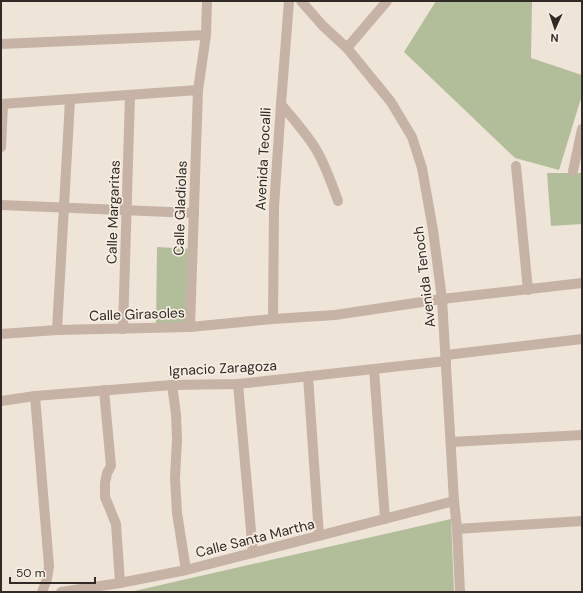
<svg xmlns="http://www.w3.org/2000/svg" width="583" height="593" font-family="'DM Sans',sans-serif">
<rect width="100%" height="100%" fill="#efe4d8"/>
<!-- green -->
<g fill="#b2bd9a">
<path d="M 436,1 L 532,1 L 531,58 L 582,75 L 582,95 L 559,170 L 515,158 L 404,52 Z"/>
<path d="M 547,173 L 582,173 L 582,224 L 551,226 Z"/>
<path d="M 157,247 L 192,249 L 189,326 L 156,326 Z"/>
<path d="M 451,519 L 454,592 L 130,592 Z"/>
</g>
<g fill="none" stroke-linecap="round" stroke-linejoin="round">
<!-- minor -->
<g stroke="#c6b3a5" stroke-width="10">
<path d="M 301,1 L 323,26 L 347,48 L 391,102 L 412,137 L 422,168 L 433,230 L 442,299 L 454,501 L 457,529 L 460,592"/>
<path d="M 1,44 L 206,35"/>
<path d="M 347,48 L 387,1"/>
<path d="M 1,104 L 198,90"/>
<path d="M 281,104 C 293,119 307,134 317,151 C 326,167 332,184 338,201"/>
<path d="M 1,147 L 3,104"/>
<path d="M 516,166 L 528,290"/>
<path d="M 573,171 L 582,129"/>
<path d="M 1,205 L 194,213"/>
<path d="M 273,319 L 274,207 L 281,104 L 289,1"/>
<path d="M 190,327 L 198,90 L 206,35 L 207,1"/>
<path d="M 123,329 L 130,95"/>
<path d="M 57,330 L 70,100"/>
<path d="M 1,334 L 57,330 L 190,327 L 273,319 L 335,315 L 442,299 L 582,283"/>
<path d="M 446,355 L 582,339"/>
<path d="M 374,369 L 385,519"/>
<path d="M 308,376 L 319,536"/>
<path d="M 238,384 L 253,553"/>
<path d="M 172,385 L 176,414 L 177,440 L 175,478 L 177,513 L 186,570"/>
<path d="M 104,390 L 111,466 L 107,473 L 105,483 L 105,497 L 116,524 L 120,583"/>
<path d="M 35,396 L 49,566 L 47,579 L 42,592"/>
<path d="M 1,401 L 35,396 L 172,385 L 238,384 L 446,361"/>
<path d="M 451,442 L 582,435"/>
<path d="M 457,529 L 582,521"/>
<path d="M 61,592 L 120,583 L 186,570 L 454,501"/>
</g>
</g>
<g text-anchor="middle" stroke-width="3.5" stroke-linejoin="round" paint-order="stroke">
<!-- street labels -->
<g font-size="14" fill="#322a26" stroke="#f7eee4">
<text transform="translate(263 159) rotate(-87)" y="5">Avenida Teocalli</text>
<text transform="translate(180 208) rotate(-88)" y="5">Calle Gladiolas</text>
<text transform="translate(113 212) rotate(-88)" y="5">Calle Margaritas</text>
<text transform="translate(424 277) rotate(-97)" y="5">Avenida Tenoch</text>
<text transform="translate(137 314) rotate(-2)" y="5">Calle Girasoles</text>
<text transform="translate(223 368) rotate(-3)" y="5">Ignacio Zaragoza</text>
<text transform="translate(255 538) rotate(-14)" y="5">Calle Santa Martha</text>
</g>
</g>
<!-- border -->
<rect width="583" height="593" fill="none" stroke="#322a26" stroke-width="4"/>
<!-- north arrow -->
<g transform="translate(555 28) rotate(183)" stroke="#f7eee4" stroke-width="3" paint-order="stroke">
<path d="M0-3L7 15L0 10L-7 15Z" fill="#322a26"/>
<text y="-6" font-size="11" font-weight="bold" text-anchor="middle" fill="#322a26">N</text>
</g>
<!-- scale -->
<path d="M10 577v6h85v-6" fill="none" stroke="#322a26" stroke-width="2"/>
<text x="16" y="577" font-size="12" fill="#322a26" stroke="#f7eee4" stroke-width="3" paint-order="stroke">50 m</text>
</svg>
